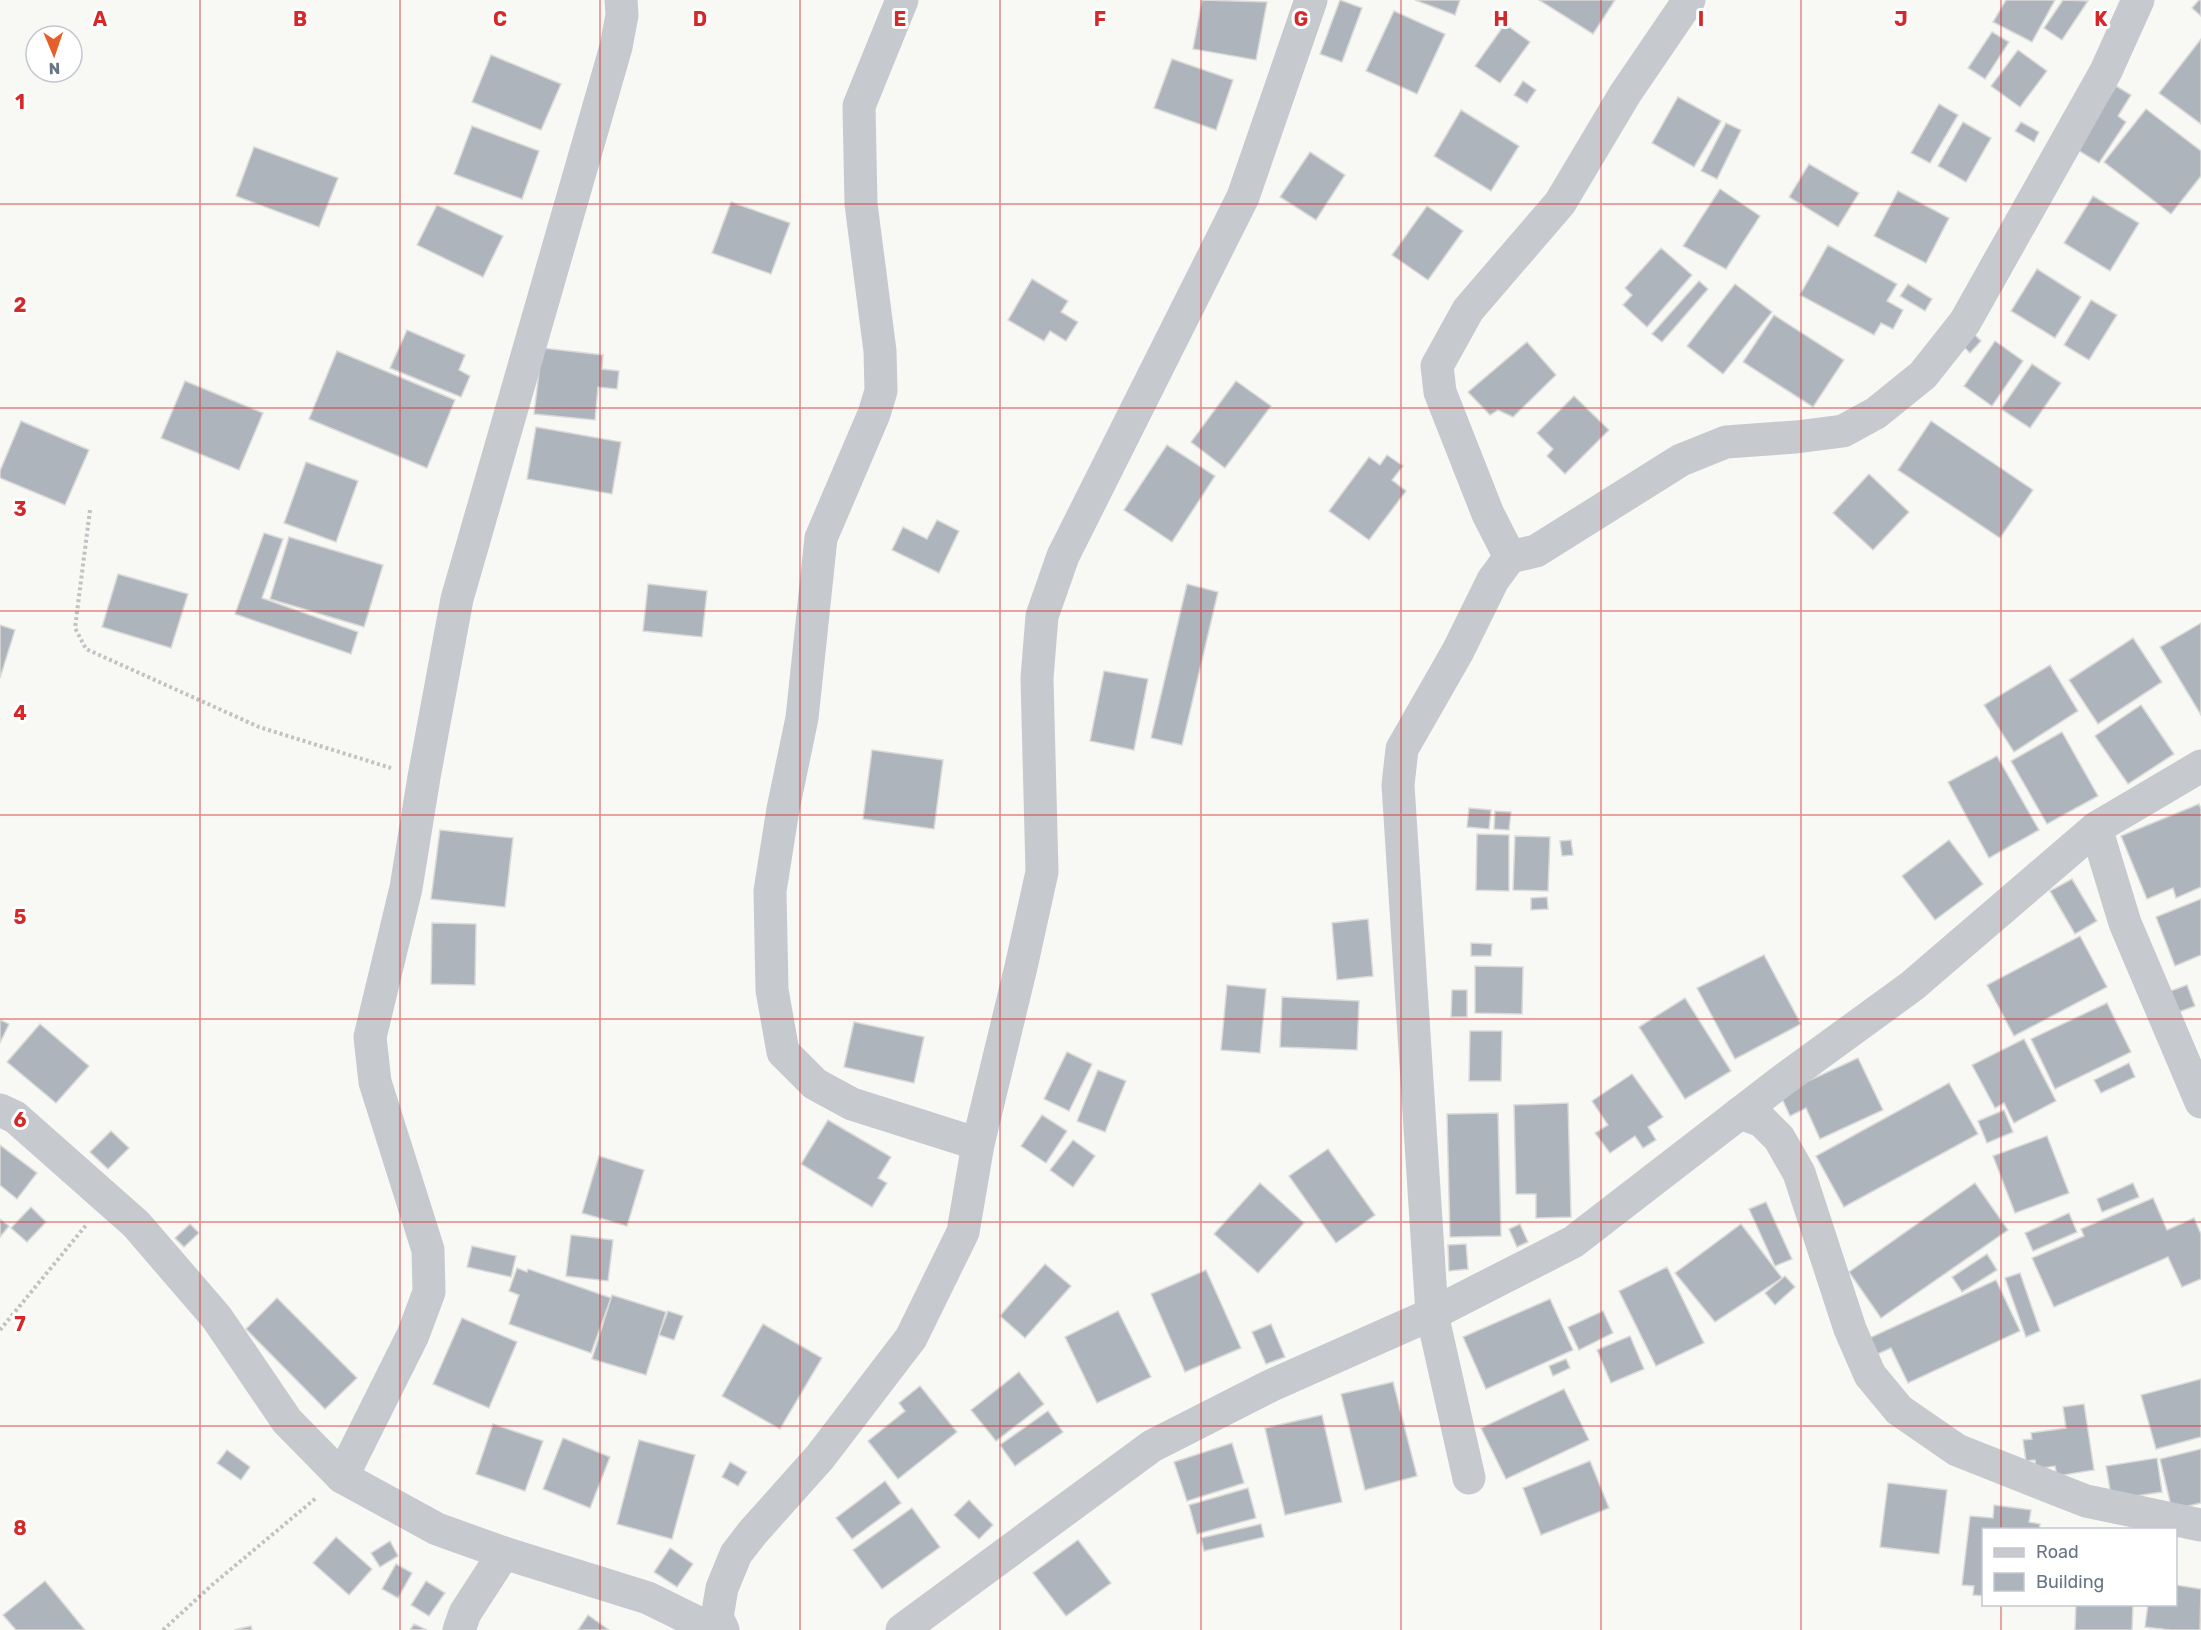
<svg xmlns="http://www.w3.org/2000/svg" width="2201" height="1630" font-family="Rubik,sans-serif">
<rect width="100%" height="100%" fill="#f8f8f5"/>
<!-- building -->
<g fill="#adb4bb" stroke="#dadad8" stroke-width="1.5">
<path d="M 1202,0 L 1267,2 L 1256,60 L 1193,49 Z"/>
<path d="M 1340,0 L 1362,8 L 1342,62 L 1320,54 Z"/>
<path d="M 1415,0 L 1460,0 L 1455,15 Z"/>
<path d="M 1539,0 L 1615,0 L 1593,34 Z"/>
<path d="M 2006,0 L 2055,0 L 2032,42 L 1993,22 Z"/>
<path d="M 2063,0 L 2088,1 L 2062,40 L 2044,28 Z"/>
<path d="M 2199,0 L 2201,0 L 2201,16 L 2192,8 Z"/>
<path d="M 1394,11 L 1445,34 L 1417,94 L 1366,71 Z"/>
<path d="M 1505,24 L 1530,42 L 1500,83 L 1475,66 Z"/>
<path d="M 1992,32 L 2009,42 L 1985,79 L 1968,68 Z"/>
<path d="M 2201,39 L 2201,124 L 2159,93 Z"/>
<path d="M 2018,50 L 2047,71 L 2020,107 L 1991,86 Z"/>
<path d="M 491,55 L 561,84 L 541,130 L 472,102 Z"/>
<path d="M 1172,59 L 1233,80 L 1216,130 L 1154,108 Z"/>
<path d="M 1523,81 L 1536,90 L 1527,103 L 1514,95 Z"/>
<path d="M 2116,86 L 2131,95 L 2118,116 L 2126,122 L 2099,163 L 2076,149 Z"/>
<path d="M 1678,97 L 1721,121 L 1694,167 L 1652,143 Z"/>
<path d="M 1939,104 L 1958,115 L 1930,163 L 1911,153 Z"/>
<path d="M 2146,109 L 2201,151 L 2201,176 L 2171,214 L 2104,162 Z"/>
<path d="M 1461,110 L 1519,146 L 1491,191 L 1434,156 Z"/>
<path d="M 1963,122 L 1991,138 L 1966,182 L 1938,166 Z"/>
<path d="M 2021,122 L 2039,132 L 2034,142 L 2015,131 Z"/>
<path d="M 1726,123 L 1741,130 L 1717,179 L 1701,171 Z"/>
<path d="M 472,126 L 539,151 L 522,199 L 454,174 Z"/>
<path d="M 254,147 L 338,178 L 319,227 L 236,196 Z"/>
<path d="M 1310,152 L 1345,175 L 1316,220 L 1280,197 Z"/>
<path d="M 1809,164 L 1859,193 L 1838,227 L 1789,197 Z"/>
<path d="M 1720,189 L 1760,216 L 1726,269 L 1683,246 Z"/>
<path d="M 1898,191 L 1949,218 L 1926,263 L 1874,236 Z"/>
<path d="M 2093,196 L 2139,223 L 2110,271 L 2064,243 Z"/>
<path d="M 731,202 L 790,223 L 771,274 L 712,253 Z"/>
<path d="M 437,205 L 503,236 L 483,277 L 417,245 Z"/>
<path d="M 1427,206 L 1463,231 L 1428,280 L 1392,255 Z"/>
<path d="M 1828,245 L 1897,284 L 1887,301 L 1903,310 L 1893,329 L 1881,323 L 1874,335 L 1800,295 Z"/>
<path d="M 1661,248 L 1692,275 L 1647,327 L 1623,305 L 1632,295 L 1625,288 Z"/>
<path d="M 2037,269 L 2081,297 L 2055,338 L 2011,311 Z"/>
<path d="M 1032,279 L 1068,301 L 1061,312 L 1078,322 L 1066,341 L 1050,331 L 1044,341 L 1008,320 Z"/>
<path d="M 1699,281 L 1708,289 L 1662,342 L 1652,334 Z"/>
<path d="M 1735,284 L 1772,312 L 1723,374 L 1687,346 Z"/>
<path d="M 1908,284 L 1932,299 L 1925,311 L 1900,296 Z"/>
<path d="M 2091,300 L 2117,315 L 2089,360 L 2064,345 Z"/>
<path d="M 1774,315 L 1844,360 L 1813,407 L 1743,362 Z"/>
<path d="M 1969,329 L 1981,341 L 1970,353 L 1958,341 Z"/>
<path d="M 407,330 L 465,355 L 459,370 L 470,376 L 461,397 L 390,368 Z"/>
<path d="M 1995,341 L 2023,361 L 1992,406 L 1964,386 Z"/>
<path d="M 1527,342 L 1556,375 L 1513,417 L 1498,410 L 1490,415 L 1468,392 Z"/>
<path d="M 542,348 L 603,355 L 602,369 L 619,371 L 617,389 L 598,387 L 595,420 L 534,414 Z"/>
<path d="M 337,351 L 455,400 L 427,468 L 309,419 Z"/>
<path d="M 2032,364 L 2061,383 L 2030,428 L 2001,409 Z"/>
<path d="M 185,381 L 263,413 L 239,470 L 161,438 Z"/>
<path d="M 1236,381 L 1271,406 L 1225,468 L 1191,442 Z"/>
<path d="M 1574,396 L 1609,430 L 1565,474 L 1547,456 L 1553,449 L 1537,433 Z"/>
<path d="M 21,421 L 89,450 L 65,505 L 0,478 L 0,471 Z"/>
<path d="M 1931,421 L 2033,490 L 2000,538 L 1898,470 Z"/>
<path d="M 536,427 L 621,442 L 612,494 L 527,479 Z"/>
<path d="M 1167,445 L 1215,476 L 1172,542 L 1124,510 Z"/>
<path d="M 1387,455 L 1403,466 L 1392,480 L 1406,491 L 1369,540 L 1329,511 L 1369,457 L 1380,465 Z"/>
<path d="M 306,462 L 358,481 L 336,542 L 284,523 Z"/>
<path d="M 1869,474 L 1909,512 L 1873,550 L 1833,513 Z"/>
<path d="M 937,520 L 959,531 L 939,573 L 892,550 L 903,527 L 927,539 Z"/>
<path d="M 264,533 L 283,539 L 262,598 L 358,632 L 351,654 L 235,614 Z"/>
<path d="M 289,537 L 383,565 L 364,627 L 270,599 Z"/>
<path d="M 118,574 L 188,594 L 171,648 L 102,627 Z"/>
<path d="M 648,584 L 707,591 L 702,637 L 643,631 Z"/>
<path d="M 1187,584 L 1218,592 L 1182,745 L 1151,738 Z"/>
<path d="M 2201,623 L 2201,715 L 2160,647 Z"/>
<path d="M 0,625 L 15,630 L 0,678 Z"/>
<path d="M 2133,638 L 2162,682 L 2098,724 L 2069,680 Z"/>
<path d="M 2050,665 L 2078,711 L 2014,752 L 1984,705 Z"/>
<path d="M 1104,671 L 1148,679 L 1134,750 L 1090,741 Z"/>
<path d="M 2141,705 L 2174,754 L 2128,784 L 2095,736 Z"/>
<path d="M 2062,732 L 2098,796 L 2047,824 L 2011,761 Z"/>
<path d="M 872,750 L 943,760 L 934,829 L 863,819 Z"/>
<path d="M 1997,756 L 2039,830 L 1989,858 L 1948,782 Z"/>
<path d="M 2199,804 L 2201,809 L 2201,887 L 2176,898 L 2173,888 L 2147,899 L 2121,836 Z"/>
<path d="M 1469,808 L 1491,810 L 1489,829 L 1467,827 Z"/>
<path d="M 1495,811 L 1511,812 L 1509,830 L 1494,829 Z"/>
<path d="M 440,830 L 513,838 L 505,907 L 431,899 Z"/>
<path d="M 1477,834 L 1509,835 L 1509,891 L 1476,890 Z"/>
<path d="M 1515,836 L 1550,837 L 1548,891 L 1513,890 Z"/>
<path d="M 1571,840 L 1573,855 L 1562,856 L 1560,841 Z"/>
<path d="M 1949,840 L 1983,884 L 1935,920 L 1902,876 Z"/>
<path d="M 2072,879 L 2097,921 L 2075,934 L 2050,891 Z"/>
<path d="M 1547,897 L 1548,909 L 1531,910 L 1531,898 Z"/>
<path d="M 2201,899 L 2201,955 L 2175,966 L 2156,917 Z"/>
<path d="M 1368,919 L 1373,976 L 1337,980 L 1332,923 Z"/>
<path d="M 432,923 L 476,924 L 475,985 L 431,984 Z"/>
<path d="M 2080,936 L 2107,987 L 2014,1036 L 1987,985 Z"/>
<path d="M 1471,943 L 1492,944 L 1491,956 L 1471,956 Z"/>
<path d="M 1764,955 L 1801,1024 L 1735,1059 L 1697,988 Z"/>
<path d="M 1475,966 L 1523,967 L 1522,1014 L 1475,1013 Z"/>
<path d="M 1227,985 L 1266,989 L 1260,1053 L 1221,1050 Z"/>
<path d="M 2187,985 L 2195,1006 L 2176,1013 L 2168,992 Z"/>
<path d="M 1452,990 L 1467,990 L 1467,1017 L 1451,1017 Z"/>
<path d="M 1282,997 L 1359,1001 L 1357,1050 L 1280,1047 Z"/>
<path d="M 1685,998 L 1731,1071 L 1685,1099 L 1639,1027 Z"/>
<path d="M 2107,1003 L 2131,1052 L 2055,1089 L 2031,1039 Z"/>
<path d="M 0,1020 L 9,1024 L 0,1043 Z"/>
<path d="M 854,1022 L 924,1037 L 914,1083 L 844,1067 Z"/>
<path d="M 40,1024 L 89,1066 L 56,1103 L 7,1062 Z"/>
<path d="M 1470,1031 L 1502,1031 L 1501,1081 L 1469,1081 Z"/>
<path d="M 2024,1039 L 2056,1101 L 2014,1123 L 2004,1103 L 1995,1108 L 1972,1065 Z"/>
<path d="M 1067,1052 L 1092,1064 L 1069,1111 L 1044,1099 Z"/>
<path d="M 1858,1058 L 1883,1110 L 1820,1139 L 1806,1108 L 1790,1116 L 1780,1094 Z"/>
<path d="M 2129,1063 L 2135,1077 L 2101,1093 L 2094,1080 Z"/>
<path d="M 1098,1070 L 1126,1081 L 1105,1132 L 1077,1121 Z"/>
<path d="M 1632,1074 L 1663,1117 L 1648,1127 L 1656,1140 L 1643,1148 L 1635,1136 L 1610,1153 L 1595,1133 L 1608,1125 L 1592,1101 Z"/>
<path d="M 1949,1083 L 1978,1134 L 1844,1207 L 1816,1156 Z"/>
<path d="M 1568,1103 L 1571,1217 L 1536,1218 L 1536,1194 L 1516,1194 L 1514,1105 Z"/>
<path d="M 2004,1110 L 2013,1132 L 1987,1143 L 1978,1121 Z"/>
<path d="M 1498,1113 L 1501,1236 L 1450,1237 L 1447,1114 Z"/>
<path d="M 1042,1115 L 1067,1131 L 1046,1163 L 1021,1146 Z"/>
<path d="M 828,1120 L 891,1157 L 878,1178 L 887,1183 L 872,1207 L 801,1164 Z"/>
<path d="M 111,1131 L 129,1148 L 108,1169 L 90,1152 Z"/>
<path d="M 2047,1136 L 2069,1193 L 2015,1213 L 1993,1156 Z"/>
<path d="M 1073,1140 L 1095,1156 L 1073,1187 L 1050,1170 Z"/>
<path d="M 0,1145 L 37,1173 L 17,1199 L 0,1185 Z"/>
<path d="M 1328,1149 L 1375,1215 L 1336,1243 L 1289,1176 Z"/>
<path d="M 599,1156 L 644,1170 L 627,1226 L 582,1213 Z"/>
<path d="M 1260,1183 L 1304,1223 L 1258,1273 L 1214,1234 Z"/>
<path d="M 1975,1183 L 2008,1230 L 1881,1318 L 1849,1272 Z"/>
<path d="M 2133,1183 L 2139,1197 L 2102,1212 L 2097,1199 Z"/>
<path d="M 2153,1198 L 2167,1230 L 2194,1218 L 2201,1234 L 2201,1279 L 2182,1287 L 2168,1257 L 2054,1307 L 2032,1258 L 2084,1236 L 2081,1229 Z"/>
<path d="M 1766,1202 L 1792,1259 L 1775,1266 L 1749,1209 Z"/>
<path d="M 31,1207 L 46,1222 L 27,1242 L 11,1228 Z"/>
<path d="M 2069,1213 L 2077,1232 L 2033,1251 L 2025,1233 Z"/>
<path d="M 0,1219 L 9,1226 L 0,1237 Z"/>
<path d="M 190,1224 L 199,1233 L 184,1247 L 175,1238 Z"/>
<path d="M 1520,1224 L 1528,1242 L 1517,1247 L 1509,1229 Z"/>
<path d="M 1741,1224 L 1782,1278 L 1715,1322 L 1675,1273 Z"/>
<path d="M 571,1235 L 613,1240 L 608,1281 L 566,1276 Z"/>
<path d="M 1466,1244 L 1468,1269 L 1449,1271 L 1448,1245 Z"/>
<path d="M 472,1246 L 516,1256 L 511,1277 L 467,1267 Z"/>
<path d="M 1987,1254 L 1997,1270 L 1962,1292 L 1952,1277 Z"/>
<path d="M 1045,1264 L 1071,1286 L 1025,1338 L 1000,1316 Z"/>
<path d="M 1667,1267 L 1704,1343 L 1656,1366 L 1619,1291 Z"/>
<path d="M 517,1268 L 527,1272 L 528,1269 L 611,1298 L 591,1353 L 509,1324 L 519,1295 L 509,1291 Z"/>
<path d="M 1206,1270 L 1241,1348 L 1185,1372 L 1151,1294 Z"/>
<path d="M 2020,1273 L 2040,1331 L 2026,1337 L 2005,1278 Z"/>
<path d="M 1785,1276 L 1795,1287 L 1775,1305 L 1765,1293 Z"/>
<path d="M 1996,1280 L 2020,1331 L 1908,1383 L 1891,1348 L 1873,1356 L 1865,1340 Z"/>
<path d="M 612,1295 L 666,1312 L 646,1375 L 592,1359 Z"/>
<path d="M 277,1298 L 357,1378 L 325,1409 L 246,1329 Z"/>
<path d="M 1550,1299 L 1573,1350 L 1486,1389 L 1463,1337 Z"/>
<path d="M 668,1311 L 683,1316 L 674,1340 L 659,1335 Z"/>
<path d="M 1118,1311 L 1151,1377 L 1097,1403 L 1065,1337 Z"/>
<path d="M 1603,1311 L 1613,1333 L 1579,1350 L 1568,1327 Z"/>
<path d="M 462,1318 L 517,1342 L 489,1408 L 433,1384 Z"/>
<path d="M 763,1324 L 822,1358 L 780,1429 L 722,1396 Z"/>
<path d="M 1271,1324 L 1285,1357 L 1266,1364 L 1252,1332 Z"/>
<path d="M 1630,1336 L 1644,1369 L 1611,1383 L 1597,1350 Z"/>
<path d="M 1566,1359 L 1570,1368 L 1553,1376 L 1549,1366 Z"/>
<path d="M 1019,1372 L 1044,1404 L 996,1441 L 971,1410 Z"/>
<path d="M 2201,1379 L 2201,1437 L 2156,1449 L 2141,1395 Z"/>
<path d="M 1393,1382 L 1417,1476 L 1365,1490 L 1341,1394 Z"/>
<path d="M 920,1386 L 957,1432 L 898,1479 L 868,1441 L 905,1411 L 899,1403 Z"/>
<path d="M 1564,1389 L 1589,1440 L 1506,1479 L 1481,1428 Z"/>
<path d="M 2084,1404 L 2094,1470 L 2057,1476 L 2055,1466 L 2036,1469 L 2035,1460 L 2026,1461 L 2023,1440 L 2032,1439 L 2031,1433 L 2066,1428 L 2063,1407 Z"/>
<path d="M 1048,1411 L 1063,1432 L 1015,1466 L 1000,1445 Z"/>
<path d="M 1322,1415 L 1342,1502 L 1285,1515 L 1265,1428 Z"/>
<path d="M 493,1424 L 543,1441 L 525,1491 L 476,1474 Z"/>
<path d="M 563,1438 L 610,1457 L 590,1508 L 543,1489 Z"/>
<path d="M 639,1440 L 695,1455 L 672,1539 L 617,1524 Z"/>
<path d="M 1232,1443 L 1244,1483 L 1187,1501 L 1174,1462 Z"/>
<path d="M 2201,1449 L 2201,1503 L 2172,1510 L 2160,1459 Z"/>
<path d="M 227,1450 L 250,1467 L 241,1480 L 217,1463 Z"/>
<path d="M 2157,1458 L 2162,1492 L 2122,1498 L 2111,1495 L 2106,1466 Z"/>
<path d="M 1590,1461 L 1609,1508 L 1541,1535 L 1523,1488 Z"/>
<path d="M 730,1462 L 747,1472 L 738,1486 L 722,1477 Z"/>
<path d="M 885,1481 L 901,1503 L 852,1539 L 836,1518 Z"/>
<path d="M 1888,1483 L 1947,1490 L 1939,1554 L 1880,1547 Z"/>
<path d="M 1248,1488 L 1256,1518 L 1197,1534 L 1189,1505 Z"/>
<path d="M 969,1500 L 993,1525 L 979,1539 L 954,1515 Z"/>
<path d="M 1994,1505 L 2031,1510 L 2029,1522 L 2040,1524 L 2039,1530 L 1984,1530 L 1984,1596 L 1973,1595 L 1974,1586 L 1962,1585 L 1970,1516 L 1993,1518 Z"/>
<path d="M 912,1508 L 940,1547 L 882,1589 L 853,1550 Z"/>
<path d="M 1261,1524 L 1264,1537 L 1204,1551 L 1201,1538 Z"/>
<path d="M 336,1537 L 372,1569 L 349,1595 L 313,1563 Z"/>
<path d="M 1078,1540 L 1111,1583 L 1066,1616 L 1033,1573 Z"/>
<path d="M 390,1541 L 398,1556 L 380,1567 L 371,1553 Z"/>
<path d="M 670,1548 L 693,1564 L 677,1587 L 654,1572 Z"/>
<path d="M 396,1564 L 412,1573 L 398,1598 L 382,1589 Z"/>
<path d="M 45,1581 L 85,1630 L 16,1630 L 3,1615 Z"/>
<path d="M 426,1581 L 445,1593 L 429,1616 L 411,1605 Z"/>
<path d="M 2176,1585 L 2201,1589 L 2200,1630 L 2171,1630 L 2145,1627 L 2148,1604 L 2176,1604 Z"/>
<path d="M 2076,1604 L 2133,1604 L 2132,1630 L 2075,1630 Z"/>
<path d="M 588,1615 L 609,1630 L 578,1630 Z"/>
<path d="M 414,1624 L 427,1630 L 410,1630 Z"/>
<path d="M 251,1626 L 252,1630 L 234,1630 Z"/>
</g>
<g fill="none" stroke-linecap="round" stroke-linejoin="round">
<!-- path -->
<g stroke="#c0c2c4" stroke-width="4" stroke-dasharray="3 3" stroke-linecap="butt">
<path d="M 90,510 L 75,628 L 86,649 L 259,727 L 391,768"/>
<path d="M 0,1330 L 87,1224"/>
<path d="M 163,1630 L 212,1585 L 316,1498"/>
</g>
<!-- minor -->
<g stroke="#c6c9cd" stroke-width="33">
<path d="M 902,0 L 859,106 L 861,204 L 880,351 L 881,391 L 874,414 L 821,538 L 802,718 L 783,809 L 770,891 L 772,990 L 783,1052 L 815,1084 L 852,1104 L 978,1144"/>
<path d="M 1510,557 L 1488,514 L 1440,392 L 1437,366 L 1468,310 L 1560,203 L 1625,94 L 1689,0"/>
<path d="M 2096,828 L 2125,923 L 2201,1102"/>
<path d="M 1740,1113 L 1762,1121 L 1779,1138 L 1799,1173 L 1850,1329 L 1870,1375 L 1899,1410 L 1957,1450 L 2086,1501 L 2201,1525"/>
<path d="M 342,1477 L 413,1335 L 429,1292 L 428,1250 L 375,1082 L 370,1037 L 406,888 L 424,777 L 457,599 L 616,47 L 622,15 L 621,0"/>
<path d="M 1469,1478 L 1432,1314 L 1398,785 L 1402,749 L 1458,651 L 1493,580 L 1510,557 L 1536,551 L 1681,460 L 1726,442 L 1796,437 L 1843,431 L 1876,413 L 1923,375 L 1965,322 L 2106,71 L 2138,0"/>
<path d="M 459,1630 L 465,1613 L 504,1553"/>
<path d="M 723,1630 L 717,1617 L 722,1588 L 736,1554 L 753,1532 L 820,1457 L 911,1338 L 963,1232 L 978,1144 L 1021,967 L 1042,872 L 1037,678 L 1042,616 L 1063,556 L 1243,197 L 1311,0"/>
<path d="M 902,1630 L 1152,1446 L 1270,1386 L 1432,1314 L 1573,1242 L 1779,1083 L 1912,986 L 2096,828 L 2201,766"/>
</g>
<!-- tertiary -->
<path stroke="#c6c9cd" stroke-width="33" d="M 0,1110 L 15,1117 L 136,1224 L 217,1318 L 287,1421 L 342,1477 L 437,1529 L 504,1553 L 648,1598 L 713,1630"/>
</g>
<!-- grid -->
<path fill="none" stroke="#d62828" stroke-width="1.5" stroke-opacity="0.55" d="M 200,0 L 200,1630M 400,0 L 400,1630M 600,0 L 600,1630M 800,0 L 800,1630M 1000,0 L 1000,1630M 1201,0 L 1201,1630M 1401,0 L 1401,1630M 1601,0 L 1601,1630M 1801,0 L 1801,1630M 2001,0 L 2001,1530M 0,204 L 2201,204M 0,408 L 2201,408M 0,611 L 2201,611M 0,815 L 2201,815M 0,1019 L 2201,1019M 0,1222 L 2201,1222M 0,1426 L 2201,1426M 2001,1604 L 2001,1630"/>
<g font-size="20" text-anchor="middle" font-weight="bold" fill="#d62828" stroke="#fff" stroke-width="6" stroke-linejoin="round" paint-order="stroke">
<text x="100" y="26">A</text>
<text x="300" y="26">B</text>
<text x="500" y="26">C</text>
<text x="700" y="26">D</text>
<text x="900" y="26">E</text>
<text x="1100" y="26">F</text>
<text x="1301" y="26">G</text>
<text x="1501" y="26">H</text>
<text x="1701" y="26">I</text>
<text x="1901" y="26">J</text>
<text x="2101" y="26">K</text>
<text x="20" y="109">1</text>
<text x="20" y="312">2</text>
<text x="20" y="516">3</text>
<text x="20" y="720">4</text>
<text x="20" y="924">5</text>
<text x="20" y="1127">6</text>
<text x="20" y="1331">7</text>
<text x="20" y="1535">8</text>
</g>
<!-- legend -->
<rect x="1982" y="1528" width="195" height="78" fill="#ffffff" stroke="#c2c8cf" stroke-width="1.5"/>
<rect x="1994" y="1548" width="30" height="9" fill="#c6c9cd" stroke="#c2c8cf" stroke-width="1.5"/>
<text x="2036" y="1558" font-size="18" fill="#677687">Road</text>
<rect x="1994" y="1573" width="30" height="18" fill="#adb4bb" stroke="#c2c8cf" stroke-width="1.5"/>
<text x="2036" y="1588" font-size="18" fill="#677687">Building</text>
<!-- north arrow -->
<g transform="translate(54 54) rotate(178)"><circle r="28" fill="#ffffff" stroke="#c2c8cf" stroke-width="1.5"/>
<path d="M0-4.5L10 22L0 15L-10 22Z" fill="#e56028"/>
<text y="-9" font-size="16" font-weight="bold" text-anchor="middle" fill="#677687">N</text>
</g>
</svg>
